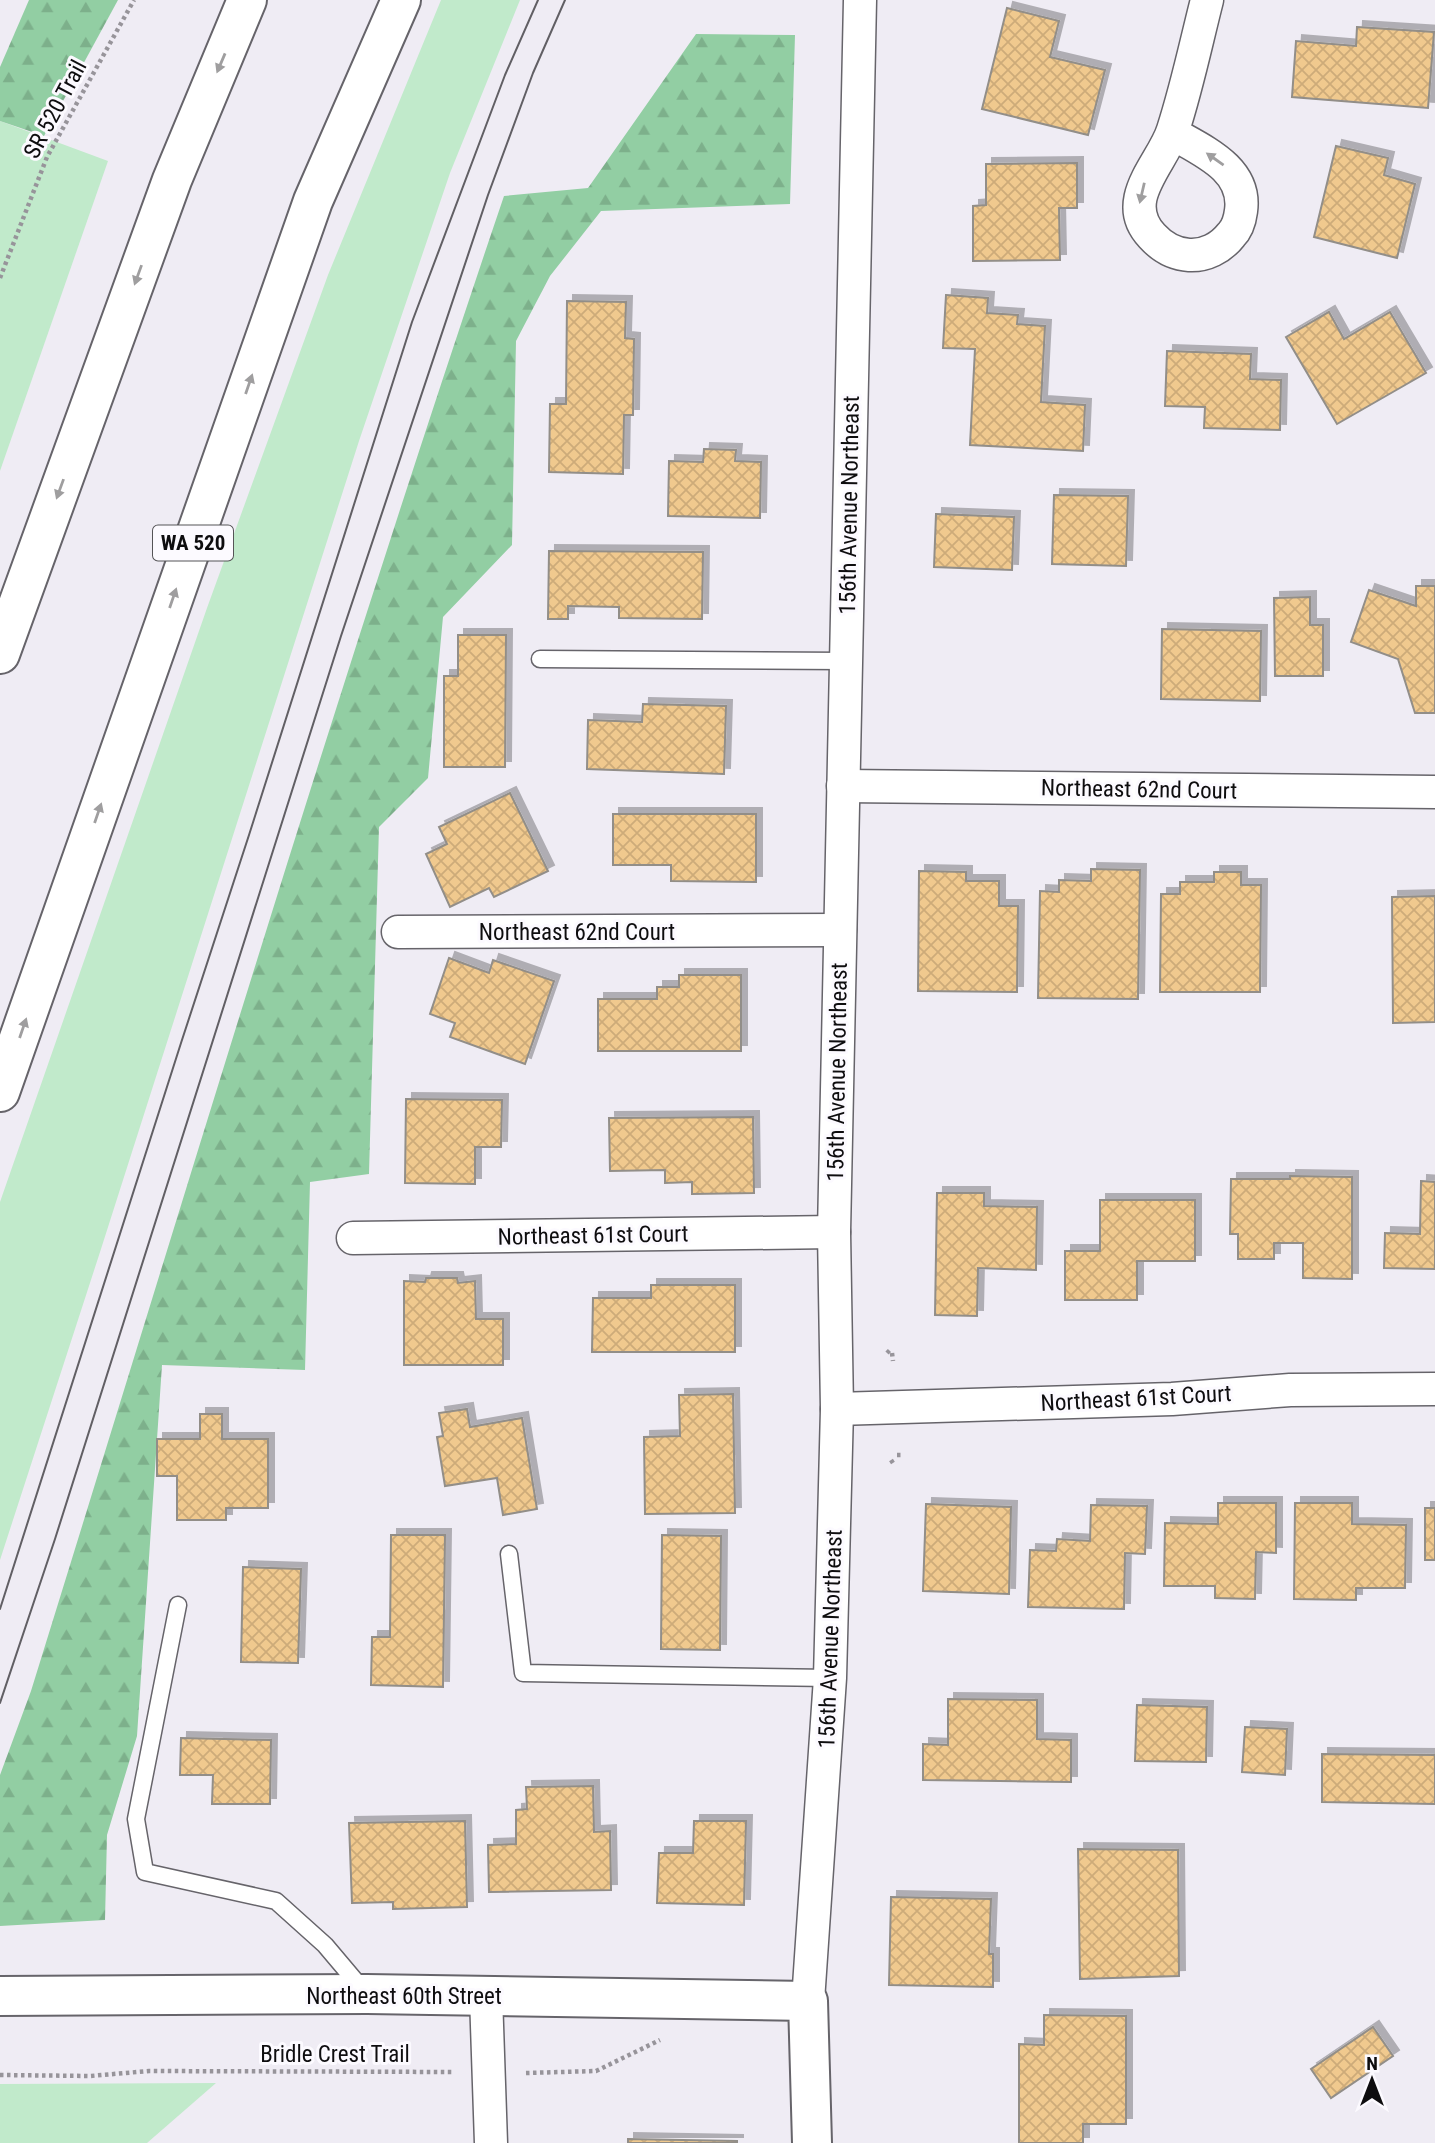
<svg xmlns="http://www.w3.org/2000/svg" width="1435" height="2143" font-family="'Roboto Condensed',sans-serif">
<defs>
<pattern id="forest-firs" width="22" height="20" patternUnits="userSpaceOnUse" patternTransform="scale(1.75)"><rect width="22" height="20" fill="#92cea3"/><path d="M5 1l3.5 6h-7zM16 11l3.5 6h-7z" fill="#7db08b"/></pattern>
<pattern id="building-cross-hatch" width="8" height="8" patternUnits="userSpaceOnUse" patternTransform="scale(1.75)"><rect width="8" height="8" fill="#f0c98e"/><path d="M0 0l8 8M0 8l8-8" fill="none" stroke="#cdab79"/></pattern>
<filter id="shadow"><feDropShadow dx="6" dy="-6" stdDeviation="0" flood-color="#0004"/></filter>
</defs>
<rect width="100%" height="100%" fill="#efecf4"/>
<!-- green -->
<g fill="#c1eacb">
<path d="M 441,0 L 520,0 L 450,173 L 359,441 L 101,1249 L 0,1560 L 0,1202 L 207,608 L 328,275 Z"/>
<path d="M 0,121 L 108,161 L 0,471 Z"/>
<path d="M 216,2083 L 147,2143 L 0,2143 L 0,2084 Z"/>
</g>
<!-- forest -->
<g fill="url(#forest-firs)">
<path d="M 29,0 L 118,0 L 44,136 L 0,121 L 0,67 Z"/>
<path d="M 696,34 L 795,35 L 790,204 L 601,211 L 550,276 L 516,341 L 512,545 L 443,617 L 428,778 L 379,827 L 369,1174 L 310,1182 L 305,1370 L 162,1365 L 137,1736 L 107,1835 L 105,1920 L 0,1926 L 0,1775 L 31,1691 C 186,1192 336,691 504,196 L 588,188 Z"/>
</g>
<!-- building -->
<g fill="url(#building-cross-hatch)" stroke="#928e88" stroke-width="2" filter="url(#shadow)">
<path d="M 1007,8 L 1059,21 L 1050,57 L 1105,70 L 1088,135 L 982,109 Z"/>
<path d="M 1357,27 L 1434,32 L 1428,108 L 1292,97 L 1296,41 L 1356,46 Z"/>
<path d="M 1336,146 L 1388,158 L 1384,175 L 1415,184 L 1397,258 L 1314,237 Z"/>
<path d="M 1077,163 L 1077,208 L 1059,208 L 1060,260 L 973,261 L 973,206 L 986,205 L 986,164 Z"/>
<path d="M 946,295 L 988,298 L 987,313 L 1018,315 L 1017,324 L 1045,326 L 1041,402 L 1085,405 L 1083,451 L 970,445 L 975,349 L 943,348 Z"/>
<path d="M 567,301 L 626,302 L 625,338 L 634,339 L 633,415 L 624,415 L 623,474 L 549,472 L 550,404 L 566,404 Z"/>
<path d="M 1329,312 L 1344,339 L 1390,312 L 1426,373 L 1337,424 L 1286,337 Z"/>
<path d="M 1167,351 L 1251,354 L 1250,379 L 1281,380 L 1280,430 L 1204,428 L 1205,407 L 1165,406 Z"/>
<path d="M 704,449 L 736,450 L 735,461 L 761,462 L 760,518 L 668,516 L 669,461 L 703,462 Z"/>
<path d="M 1054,495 L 1128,496 L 1126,566 L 1052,564 Z"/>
<path d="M 936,514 L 1014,517 L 1012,570 L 934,567 Z"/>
<path d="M 549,551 L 703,552 L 702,619 L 619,618 L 619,607 L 568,606 L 568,619 L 548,619 Z"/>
<path d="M 1416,586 L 1435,586 L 1435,713 L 1415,713 L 1398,659 L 1351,642 L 1369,590 L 1416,606 Z"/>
<path d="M 1310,597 L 1310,625 L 1323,625 L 1323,676 L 1275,676 L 1274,598 Z"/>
<path d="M 1162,629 L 1261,631 L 1260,701 L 1161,699 Z"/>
<path d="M 458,635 L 506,635 L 505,767 L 444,767 L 444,676 L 458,676 Z"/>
<path d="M 643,704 L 726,706 L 724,774 L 587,769 L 588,720 L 642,722 Z"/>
<path d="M 510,793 L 548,871 L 494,897 L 489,888 L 450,907 L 426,854 L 447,844 L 439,827 Z"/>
<path d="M 613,814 L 756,814 L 756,882 L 671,881 L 671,865 L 613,865 Z"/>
<path d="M 1091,869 L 1140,870 L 1138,999 L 1038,998 L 1040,891 L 1059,892 L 1059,880 L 1091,881 Z"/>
<path d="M 919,871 L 966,872 L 966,881 L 999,881 L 999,906 L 1018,906 L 1017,992 L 918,991 Z"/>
<path d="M 1214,872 L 1241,872 L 1241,885 L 1261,885 L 1260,992 L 1160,992 L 1161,894 L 1180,894 L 1180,882 L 1214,882 Z"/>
<path d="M 1435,896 L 1435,1022 L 1393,1023 L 1392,897 Z"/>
<path d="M 449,958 L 489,973 L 493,960 L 554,981 L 525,1064 L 450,1037 L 455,1023 L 430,1014 Z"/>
<path d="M 679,975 L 741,975 L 741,1051 L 598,1051 L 598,999 L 657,999 L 657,987 L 679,987 Z"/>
<path d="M 406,1099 L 502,1100 L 501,1147 L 475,1147 L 475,1184 L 405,1183 Z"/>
<path d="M 753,1117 L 754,1193 L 692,1194 L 692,1182 L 665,1183 L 665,1170 L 610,1171 L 609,1118 Z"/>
<path d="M 1290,1176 L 1352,1177 L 1352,1279 L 1303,1278 L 1303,1243 L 1274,1243 L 1274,1259 L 1238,1259 L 1238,1234 L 1230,1234 L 1231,1179 L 1290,1179 Z"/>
<path d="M 1421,1181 L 1435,1182 L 1435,1269 L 1384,1268 L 1385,1233 L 1420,1234 Z"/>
<path d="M 937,1193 L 984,1193 L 984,1206 L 1037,1207 L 1036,1270 L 978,1268 L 977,1316 L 935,1315 Z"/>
<path d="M 1100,1200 L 1195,1200 L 1195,1261 L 1137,1261 L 1137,1300 L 1065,1300 L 1065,1251 L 1100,1251 Z"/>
<path d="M 426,1278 L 457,1278 L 458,1283 L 475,1281 L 476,1319 L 503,1319 L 503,1365 L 404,1365 L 404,1281 L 425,1282 Z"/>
<path d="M 651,1285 L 735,1285 L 735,1352 L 592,1352 L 593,1298 L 651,1298 Z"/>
<path d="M 733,1394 L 735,1513 L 645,1514 L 644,1437 L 680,1436 L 679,1395 Z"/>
<path d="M 467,1409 L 470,1427 L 522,1418 L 537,1509 L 503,1515 L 497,1478 L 445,1486 L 437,1437 L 443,1436 L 439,1413 Z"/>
<path d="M 200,1414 L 222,1414 L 222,1439 L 268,1439 L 268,1508 L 226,1508 L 226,1520 L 177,1520 L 177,1476 L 157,1476 L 157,1439 L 200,1439 Z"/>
<path d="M 1218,1503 L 1276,1503 L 1276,1553 L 1256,1552 L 1255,1599 L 1215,1598 L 1215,1586 L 1164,1586 L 1165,1523 L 1218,1524 Z"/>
<path d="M 1295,1503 L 1352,1503 L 1352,1524 L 1406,1525 L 1405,1588 L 1356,1588 L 1356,1600 L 1294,1599 Z"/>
<path d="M 926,1504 L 1011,1507 L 1009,1594 L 923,1591 Z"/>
<path d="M 1091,1505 L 1147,1506 L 1145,1554 L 1125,1553 L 1124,1609 L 1028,1607 L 1030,1550 L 1056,1551 L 1057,1539 L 1090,1541 Z"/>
<rect x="1425" y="1508" width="10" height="52"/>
<path d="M 391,1535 L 445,1535 L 443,1687 L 371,1685 L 372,1637 L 390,1637 Z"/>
<path d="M 662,1535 L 721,1536 L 720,1650 L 661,1649 Z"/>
<path d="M 243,1567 L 301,1569 L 298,1663 L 241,1662 Z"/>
<path d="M 948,1699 L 1037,1700 L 1037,1739 L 1071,1740 L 1071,1782 L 923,1780 L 923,1744 L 948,1745 Z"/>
<path d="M 1137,1705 L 1207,1707 L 1206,1762 L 1135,1761 Z"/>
<path d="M 1245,1727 L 1287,1729 L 1285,1775 L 1242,1772 Z"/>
<path d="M 181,1738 L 271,1740 L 270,1804 L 212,1804 L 213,1775 L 180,1775 Z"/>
<path d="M 1322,1754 L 1435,1755 L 1435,1804 L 1322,1802 Z"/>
<path d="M 593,1786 L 594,1832 L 610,1831 L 611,1890 L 489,1892 L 488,1845 L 516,1844 L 516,1810 L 527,1809 L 526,1787 Z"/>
<path d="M 465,1821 L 467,1907 L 393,1909 L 393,1902 L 352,1903 L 349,1823 Z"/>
<path d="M 694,1821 L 746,1821 L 744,1905 L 657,1903 L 659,1853 L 693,1853 Z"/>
<path d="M 1078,1849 L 1178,1850 L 1179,1976 L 1080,1979 Z"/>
<path d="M 891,1897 L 991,1899 L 989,1954 L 993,1954 L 993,1987 L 889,1985 Z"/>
<path d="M 1044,2015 L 1126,2016 L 1126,2124 L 1083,2124 L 1083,2143 L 1019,2143 L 1019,2044 L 1044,2045 Z"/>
<path d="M 1373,2027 L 1393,2056 L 1331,2098 L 1311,2069 Z"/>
<path d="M 628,2139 L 737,2141 L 737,2143 L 628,2143 Z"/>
</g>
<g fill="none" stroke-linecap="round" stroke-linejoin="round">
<!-- service casing -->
<g stroke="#66646a" stroke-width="19">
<g id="service">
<path d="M 540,659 L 846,661"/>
<path d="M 509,1554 L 523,1673 L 830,1678"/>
<path d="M 178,1605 L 136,1819 L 145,1872 L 276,1901 L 325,1945 L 363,1990"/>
</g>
</g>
<!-- minor casing -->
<g stroke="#66646a" stroke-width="35">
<g id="minor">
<path d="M 1172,133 C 1203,151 1247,169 1241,211 C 1240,219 1237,229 1231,235 C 1221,248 1205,256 1189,255 C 1174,254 1162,247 1152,236 C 1118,200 1163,163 1173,130 C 1187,87 1196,43 1207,0"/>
<path d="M 843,786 L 1435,792"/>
<path d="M 398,932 L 840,930"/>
<path d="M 353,1238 L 834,1232"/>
<path d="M 837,1409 L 1172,1399 L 1290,1390 L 1435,1389"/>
<path d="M 486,1996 L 491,2143"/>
<path d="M 808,2001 L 830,1678 L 837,1409 L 834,1232 L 860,0"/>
</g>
</g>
<!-- tertiary casing -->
<g stroke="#66646a" stroke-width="42">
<path id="tertiary" d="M 0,1996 L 367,1994 L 808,2001 L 812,2143"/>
</g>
<!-- motorway casing -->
<g stroke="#66646a" stroke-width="42">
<g id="motorway">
<path d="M 0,654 L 172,180 L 247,0"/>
<path d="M 0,1092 L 313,201 L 401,0"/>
</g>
</g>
<!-- path -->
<g stroke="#97949a" stroke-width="4.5" stroke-dasharray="3.5 3.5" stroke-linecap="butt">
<path d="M 0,278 L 47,157 L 134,0"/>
<path d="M 887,1353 L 890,1350"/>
<path d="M 892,1353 L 893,1361"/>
<path d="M 897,1455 L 903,1455"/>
<path d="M 891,1460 L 893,1463"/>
<path d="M 526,2073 L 596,2071 L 660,2040"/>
<path d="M 0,2075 L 90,2076 L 149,2071 L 454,2072"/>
</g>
<!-- service -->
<use href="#service" stroke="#fff" stroke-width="16"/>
<!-- minor -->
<use href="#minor" stroke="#fff" stroke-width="32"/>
<!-- tertiary -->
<use href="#tertiary" stroke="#fff" stroke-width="38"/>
<!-- motorway -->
<use href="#motorway" stroke="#fff" stroke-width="38"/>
<!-- tram -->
<g stroke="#615f64" stroke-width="2">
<path d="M 0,1609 L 181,1043 L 249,835 L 412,322 L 505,75 L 538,0"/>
<path d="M 0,1703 L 55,1539 L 341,636 L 488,195 L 533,73 L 565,0"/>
</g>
</g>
<!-- one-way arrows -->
<defs><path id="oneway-solid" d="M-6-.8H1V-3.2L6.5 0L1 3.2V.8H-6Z" transform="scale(1.75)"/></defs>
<g fill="#9f9e9f">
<use href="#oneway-solid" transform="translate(221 63) rotate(113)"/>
<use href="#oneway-solid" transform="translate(1215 159) rotate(-145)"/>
<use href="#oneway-solid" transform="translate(1142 193) rotate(103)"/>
<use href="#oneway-solid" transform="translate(138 275) rotate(110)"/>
<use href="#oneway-solid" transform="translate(249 384) rotate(-71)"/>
<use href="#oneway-solid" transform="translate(60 489) rotate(110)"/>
<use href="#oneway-solid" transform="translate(173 598) rotate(-71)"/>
<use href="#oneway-solid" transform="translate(98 813) rotate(-71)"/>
<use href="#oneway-solid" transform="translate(23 1028) rotate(-71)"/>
</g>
<g text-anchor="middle" stroke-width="6" stroke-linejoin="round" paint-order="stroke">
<!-- shield labels -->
<rect fill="#fcfaff" stroke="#555457" stroke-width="2" x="153" y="525.5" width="80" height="35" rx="5"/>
<g font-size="21" font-weight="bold" fill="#0e0d0f">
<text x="193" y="550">WA 520</text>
</g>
<!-- street labels -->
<g font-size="23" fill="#0e0d0f" stroke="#fcfaff">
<text transform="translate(55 109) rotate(-62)" y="8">SR 520 Trail</text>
<text transform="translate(849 505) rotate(-89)" y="8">156th Avenue Northeast</text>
<text transform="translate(1139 789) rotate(1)" y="8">Northeast 62nd Court</text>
<text x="577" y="940">Northeast 62nd Court</text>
<text transform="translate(837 1072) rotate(-89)" y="8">156th Avenue Northeast</text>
<text transform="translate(593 1235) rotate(-1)" y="8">Northeast 61st Court</text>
<text transform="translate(1136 1398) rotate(-3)" y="8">Northeast 61st Court</text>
<text transform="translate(830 1639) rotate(-88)" y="8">156th Avenue Northeast</text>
<text x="404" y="2004">Northeast 60th Street</text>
<text x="335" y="2062">Bridle Crest Trail</text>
</g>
</g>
<!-- north arrow -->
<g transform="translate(1372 2080)" stroke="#fcfaff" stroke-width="5" paint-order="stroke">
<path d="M0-5L12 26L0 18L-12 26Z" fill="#0e0d0f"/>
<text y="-10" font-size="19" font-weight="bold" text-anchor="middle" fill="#0e0d0f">N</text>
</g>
</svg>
